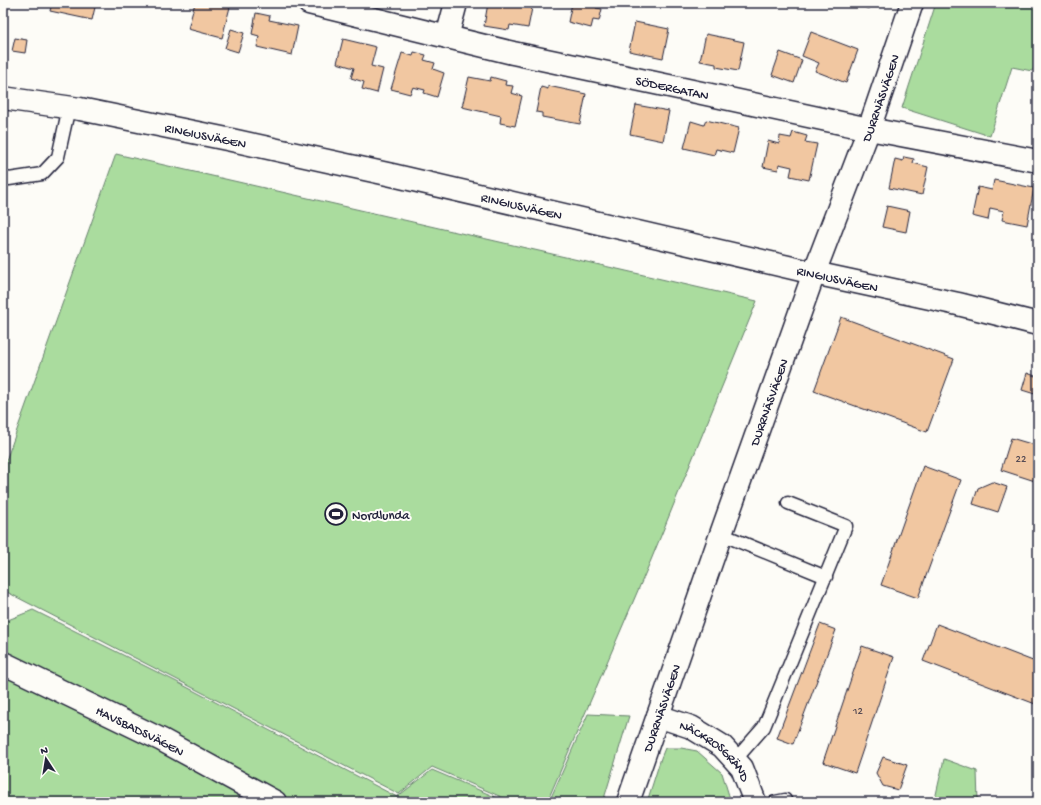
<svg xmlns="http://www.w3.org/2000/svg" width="1041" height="805" font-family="'Gochi Hand',sans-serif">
<rect width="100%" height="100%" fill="#fdfcf7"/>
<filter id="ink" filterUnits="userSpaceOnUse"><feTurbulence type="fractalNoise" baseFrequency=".025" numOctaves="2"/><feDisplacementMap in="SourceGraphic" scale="8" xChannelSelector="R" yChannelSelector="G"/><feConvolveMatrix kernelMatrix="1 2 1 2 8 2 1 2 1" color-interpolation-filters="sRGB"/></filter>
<g filter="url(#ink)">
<!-- green -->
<g fill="#aadc9e" stroke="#667f6c">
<path d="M 936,3 L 1038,3 L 1038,62 L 1032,71 L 1012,67 L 990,136 L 902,108 Z"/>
<path d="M 116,154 L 757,301 L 651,560 L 547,802 L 513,802 L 432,767 L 399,794 L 3,590 L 3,469 Z"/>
<path d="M 33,610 L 175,681 L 397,797 L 432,770 L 507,802 L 3,802 L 3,622 Z"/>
<path d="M 588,714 L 629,716 L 603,802 L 549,802 Z"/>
<path d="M 665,748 L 681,748 L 697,751 L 722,773 L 731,802 L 647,802 L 661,758 Z"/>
<path d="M 944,759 L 977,771 L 978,802 L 944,802 L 935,799 Z"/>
</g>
<!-- building -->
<g fill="#f1c7a1" stroke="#22223b">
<path d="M 52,3 L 96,3 L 92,20 L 50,11 Z"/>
<path d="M 195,3 L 213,3 L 230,7 L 222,38 L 188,29 Z"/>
<path d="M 488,3 L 533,3 L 528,28 L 510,25 L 509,30 L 484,26 Z"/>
<path d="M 572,3 L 597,3 L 596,8 L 602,9 L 599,21 L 593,20 L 591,28 L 568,22 Z"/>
<path d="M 852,3 L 872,3 L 869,9 Z"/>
<path d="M 256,13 L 270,16 L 269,20 L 298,26 L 292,55 L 257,47 L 259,36 L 252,34 Z"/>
<path d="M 635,22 L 669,29 L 663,58 L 629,51 Z"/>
<path d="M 231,29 L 244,33 L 238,52 L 225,48 Z"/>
<path d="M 811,32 L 858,50 L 846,83 L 815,71 L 819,63 L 802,56 Z"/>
<path d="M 706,34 L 744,42 L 738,71 L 716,67 L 716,64 L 700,61 Z"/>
<path d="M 15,38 L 27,40 L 25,53 L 12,51 Z"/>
<path d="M 343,39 L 376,47 L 371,66 L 383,69 L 377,93 L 362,89 L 364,82 L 351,78 L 354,68 L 337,63 Z"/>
<path d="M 414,52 L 426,55 L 424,60 L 435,63 L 433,69 L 444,73 L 437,97 L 424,93 L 425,90 L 413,87 L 410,94 L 391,89 L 402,53 L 413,56 Z"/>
<path d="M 780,52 L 802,60 L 794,83 L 772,75 Z"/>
<path d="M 469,77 L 490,81 L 491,77 L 506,81 L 505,85 L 513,86 L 511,93 L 522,96 L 515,126 L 500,123 L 501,116 L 462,107 Z"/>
<path d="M 548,86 L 586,94 L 580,124 L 542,117 L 542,113 L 536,112 L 541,87 L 548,89 Z"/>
<path d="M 636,105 L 669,111 L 663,141 L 630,134 Z"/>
<path d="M 706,120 L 739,128 L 733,153 L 716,149 L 714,155 L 684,148 L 691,121 L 704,125 Z"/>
<path d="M 793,132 L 807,136 L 805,142 L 817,144 L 809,180 L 790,176 L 792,167 L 779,164 L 778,170 L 763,167 L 768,141 L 779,144 L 780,136 L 791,138 Z"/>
<path d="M 904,157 L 914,159 L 913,163 L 928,167 L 922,195 L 889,188 L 895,159 L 903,161 Z"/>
<path d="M 994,180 L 1034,188 L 1027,225 L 1002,220 L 1004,211 L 990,208 L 988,220 L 972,216 L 978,187 L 992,190 Z"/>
<path d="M 887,206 L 910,211 L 906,232 L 882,227 Z"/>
<path d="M 841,317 L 954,359 L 927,432 L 814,391 Z"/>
<path d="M 1027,373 L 1038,377 L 1038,395 L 1022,390 Z"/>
<path d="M 1011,438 L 1038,446 L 1038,482 L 1001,470 Z"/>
<path d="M 923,466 L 961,480 L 918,598 L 881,585 Z"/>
<path d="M 992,482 L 1007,487 L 998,512 L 973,504 L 978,488 Z"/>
<path d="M 820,624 L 836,630 L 793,744 L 777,738 Z"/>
<path d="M 937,624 L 1038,663 L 1038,705 L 923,661 Z"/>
<path d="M 862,646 L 894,657 L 855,773 L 823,762 Z"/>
<path d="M 883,757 L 907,765 L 898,790 L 883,786 L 876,773 Z"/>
</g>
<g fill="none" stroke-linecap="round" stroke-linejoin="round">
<!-- lane casing -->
<g stroke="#22223b" stroke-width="15">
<g id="lane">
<path d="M 3,177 L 9,179 L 42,174 L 58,157 L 69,107"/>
<path d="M 721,534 L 826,577"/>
<path d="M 735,760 L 764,727 L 846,526 L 788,503"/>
<path d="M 775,802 L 785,800 L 786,802"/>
</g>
</g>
<!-- street casing -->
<g stroke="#22223b" stroke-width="25">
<g id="street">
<path id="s1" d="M 309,3 L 513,53 L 655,83 L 869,129 L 1038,161"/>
<path d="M 447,37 L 456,3"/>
<path id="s2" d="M 658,716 L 691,727 L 722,746 L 742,768 L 755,802"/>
<path id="s3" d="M 628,802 L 721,534 L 814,273 L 869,129 L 912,3"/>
</g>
</g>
<!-- secondary casing -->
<g stroke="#22223b" stroke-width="25">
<g id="secondary">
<path id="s4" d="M 3,98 L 80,109 L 227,139 L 392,175 L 814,273 L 958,304 L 1038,324"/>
<path id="s5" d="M 3,663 L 162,740 L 275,802"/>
</g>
</g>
<!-- lane -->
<use href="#lane" stroke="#fdfcf7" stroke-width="12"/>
<!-- street -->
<use href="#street" stroke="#fdfcf7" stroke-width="22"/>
<!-- secondary -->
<use href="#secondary" stroke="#fdfcf7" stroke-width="22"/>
</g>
</g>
<!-- icons -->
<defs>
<g id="stadium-ring" transform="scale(1.15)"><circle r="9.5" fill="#fdfcf7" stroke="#22223b" stroke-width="1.5"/><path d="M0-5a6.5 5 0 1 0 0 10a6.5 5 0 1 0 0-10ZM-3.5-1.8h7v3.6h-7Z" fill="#22223b"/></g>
</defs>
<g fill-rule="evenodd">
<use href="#stadium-ring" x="336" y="514"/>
</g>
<g text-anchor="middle" stroke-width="4" stroke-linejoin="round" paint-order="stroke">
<!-- number labels -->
<g font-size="11" fill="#564b54">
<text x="1021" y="462">22</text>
<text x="858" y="714">12</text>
</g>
<!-- street labels -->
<g font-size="13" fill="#22223b" stroke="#fdfcf7">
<text dy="5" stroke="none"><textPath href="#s1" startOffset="373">SÖDERGATAN</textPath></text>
<text dy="5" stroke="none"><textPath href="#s3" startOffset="748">DURRNÄSVÄGEN</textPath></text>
<text dy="5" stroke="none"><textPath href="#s4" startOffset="206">RINGIUSVÄGEN</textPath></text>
<text dy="5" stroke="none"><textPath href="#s4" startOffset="530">RINGIUSVÄGEN</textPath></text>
<text dy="5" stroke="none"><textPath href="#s4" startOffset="854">RINGIUSVÄGEN</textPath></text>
<text dy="5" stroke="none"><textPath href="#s3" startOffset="424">DURRNÄSVÄGEN</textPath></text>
<text dy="5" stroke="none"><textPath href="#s3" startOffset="100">DURRNÄSVÄGEN</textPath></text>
<text dy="5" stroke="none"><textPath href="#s5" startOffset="153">HAVSBADSVÄGEN</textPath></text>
<text dy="5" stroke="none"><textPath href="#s2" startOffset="69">NÄCKROSGRÄND</textPath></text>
</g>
<!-- poi labels -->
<g font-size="13" fill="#22223b" stroke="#fdfcf7" text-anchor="start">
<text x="352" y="519">Nordlunda</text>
</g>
</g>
<!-- margin -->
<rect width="1041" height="805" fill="none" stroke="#fdfcf7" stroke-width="16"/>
<rect x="8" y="8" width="1025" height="789" fill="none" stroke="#22223b" stroke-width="1.5" filter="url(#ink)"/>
<!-- north arrow -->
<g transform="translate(46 759) rotate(348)" stroke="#fdfcf7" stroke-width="3" paint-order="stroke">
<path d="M0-3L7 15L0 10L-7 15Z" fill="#22223b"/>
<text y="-6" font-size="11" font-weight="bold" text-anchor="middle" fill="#22223b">N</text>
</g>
</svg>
